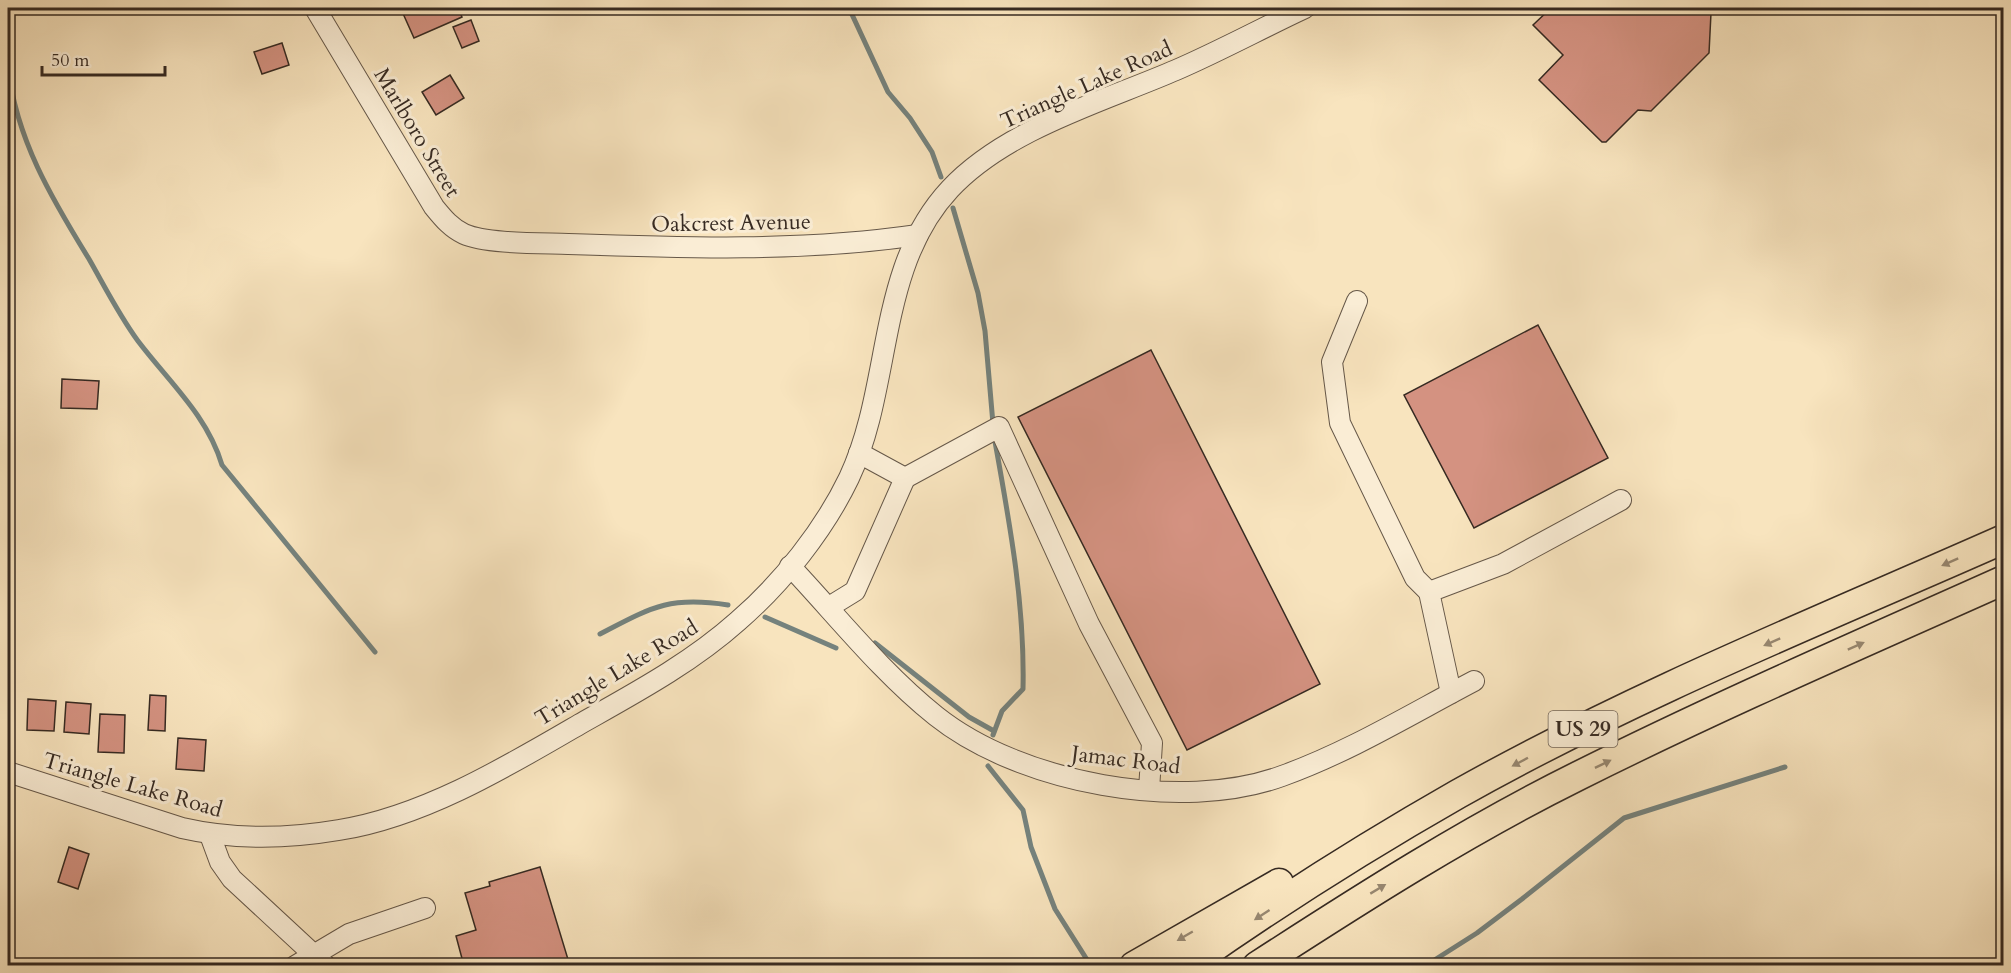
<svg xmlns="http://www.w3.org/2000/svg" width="2011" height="973" font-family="Cardo,serif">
<rect width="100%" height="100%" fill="#f8e4be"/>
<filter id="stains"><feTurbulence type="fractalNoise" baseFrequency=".00333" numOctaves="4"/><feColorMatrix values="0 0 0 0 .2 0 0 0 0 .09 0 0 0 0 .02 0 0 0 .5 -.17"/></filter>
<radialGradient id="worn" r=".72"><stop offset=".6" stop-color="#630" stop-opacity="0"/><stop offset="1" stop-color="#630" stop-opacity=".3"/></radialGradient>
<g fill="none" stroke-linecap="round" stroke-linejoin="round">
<!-- stream -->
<g stroke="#75827d" stroke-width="5">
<path d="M 849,8 L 888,92 L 910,118 L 932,152 L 941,177"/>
<path d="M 8,67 C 16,139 52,199 89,259 C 105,287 119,315 138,341 C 169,382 207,415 222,465 L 375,652"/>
<path d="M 953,208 L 978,293 L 985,331 L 993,424"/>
<path d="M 765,617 L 836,648"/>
<path d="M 600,634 C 652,607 669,596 728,605"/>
<path d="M 875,643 L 969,717 L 994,731"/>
<path d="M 993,735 L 1002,711 L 1023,689 C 1025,603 1009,520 994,436"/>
<path d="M 988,766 L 1023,810 L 1031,847 L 1055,909 L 1091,966"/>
<path d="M 1425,966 L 1477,933 L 1522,899 L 1624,818 L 1785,767"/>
</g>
</g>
<!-- building -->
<g fill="#d49281" stroke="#362a22" stroke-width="1.5">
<path d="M 405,8 L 428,8 L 429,11 L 437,8 L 458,8 L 462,17 L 414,38 L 401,9 Z"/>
<path d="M 1551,8 L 1716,8 L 1711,13 L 1709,53 L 1651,111 L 1638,110 L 1606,142 L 1602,142 L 1539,80 L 1563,55 L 1533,25 Z"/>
<path d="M 471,20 L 479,41 L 462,48 L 453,27 Z"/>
<path d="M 282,43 L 289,65 L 262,74 L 254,52 Z"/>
<path d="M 450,75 L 464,98 L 436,115 L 422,92 Z"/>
<path d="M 1538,325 L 1608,458 L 1474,528 L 1404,395 Z"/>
<path d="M 1151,350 L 1320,684 L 1187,750 L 1018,417 Z"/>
<path d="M 62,379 L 99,381 L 97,409 L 61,408 Z"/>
<path d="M 150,695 L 166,696 L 165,731 L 148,730 Z"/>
<path d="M 28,699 L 56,701 L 54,731 L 27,730 Z"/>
<path d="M 66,702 L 91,704 L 89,734 L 64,732 Z"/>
<path d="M 100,714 L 125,715 L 124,753 L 98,752 Z"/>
<path d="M 178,738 L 206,740 L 204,771 L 176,769 Z"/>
<path d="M 69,847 L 89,854 L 78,889 L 58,882 Z"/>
<path d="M 540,867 L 570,966 L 464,966 L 456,936 L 476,930 L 465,893 L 490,886 L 489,882 Z"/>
</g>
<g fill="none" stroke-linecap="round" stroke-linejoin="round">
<!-- minor casing -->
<g stroke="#665849" stroke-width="22">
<g id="minor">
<path d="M 315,8 L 434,207 C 443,218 451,228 464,234 C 486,244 542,243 568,244 C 685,248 801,252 918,235"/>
<path d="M 1357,301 L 1332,362 L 1340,423 L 1415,578 L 1429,592"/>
<path d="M 905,478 L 999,427 L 1089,624 L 1152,743 L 1149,790"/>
<path d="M 790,566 C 837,616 882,673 936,716 C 1020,783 1181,813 1282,776 C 1349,752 1411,714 1474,681"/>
<path d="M 829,607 L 855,591 L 905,478 L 859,453"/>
<path d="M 1451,693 L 1429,592 L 1503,564 L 1621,500"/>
<path d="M 8,772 L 182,828 C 234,840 286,839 339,830 C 423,817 508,766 580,724 C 635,693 691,663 738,621 C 782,583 824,530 849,478 C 893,385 876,268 950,189 C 1006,129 1102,102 1176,70 C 1220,51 1262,28 1305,8"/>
<path d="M 210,835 L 220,862 L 232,879 L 326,966"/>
<path d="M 295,966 L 349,934 L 425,908"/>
</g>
</g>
<!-- highway casing -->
<g stroke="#362a22" stroke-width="31">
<g id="highway">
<path d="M 1134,966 L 1279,883"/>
<path d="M 1187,966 C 1275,904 1365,847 1458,794 C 1632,696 1821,620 2004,539"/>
<path d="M 1257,966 C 1362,898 1467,831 1578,776 C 1718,706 1861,644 2004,580"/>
</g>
</g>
<!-- minor -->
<use href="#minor" stroke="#faedd5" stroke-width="20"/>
<!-- highway -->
<use href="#highway" stroke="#f8e4be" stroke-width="28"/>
</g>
<!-- one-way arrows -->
<defs><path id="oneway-solid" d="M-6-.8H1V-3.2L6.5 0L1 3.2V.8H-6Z" transform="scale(1.5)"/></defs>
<g fill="#978770">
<use href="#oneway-solid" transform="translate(1950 562) rotate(156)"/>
<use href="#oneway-solid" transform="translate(1772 642) rotate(156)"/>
<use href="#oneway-solid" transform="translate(1856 646) rotate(-24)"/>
<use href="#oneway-solid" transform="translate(1520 762) rotate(152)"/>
<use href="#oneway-solid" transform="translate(1603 764) rotate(-26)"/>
<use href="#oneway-solid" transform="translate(1378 889) rotate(-31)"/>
<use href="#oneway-solid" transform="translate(1262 915) rotate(147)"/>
<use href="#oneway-solid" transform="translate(1185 936) rotate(150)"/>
</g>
<g text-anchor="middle" stroke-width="6" stroke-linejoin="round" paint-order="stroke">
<!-- shield labels -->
<rect fill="#faedd5" stroke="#716458" stroke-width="1.5" x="1548.5" y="711" width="69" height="36" rx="4.5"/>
<g font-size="21" font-weight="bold" fill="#362a22">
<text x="1583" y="736">US 29</text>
</g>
<!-- street labels -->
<g font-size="22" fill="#362a22" stroke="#faedd5">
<text transform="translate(1086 84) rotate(-24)" y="8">Triangle Lake Road</text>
<text transform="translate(418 132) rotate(59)" y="8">Marlboro Street</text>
<text transform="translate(731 222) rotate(-1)" y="8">Oakcrest Avenue</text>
<text transform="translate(616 672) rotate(-31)" y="8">Triangle Lake Road</text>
<text transform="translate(1126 759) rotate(7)" y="8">Jamac Road</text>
<text transform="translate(133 784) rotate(16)" y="8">Triangle Lake Road</text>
</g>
</g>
<!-- margin -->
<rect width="2011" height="973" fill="none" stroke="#f8e4be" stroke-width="30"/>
<rect x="9" y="9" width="1993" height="955" fill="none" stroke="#362a22" stroke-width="3"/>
<rect x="15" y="15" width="1981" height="943" fill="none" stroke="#362a22" stroke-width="1.5"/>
<!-- scale -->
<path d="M42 66v9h123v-9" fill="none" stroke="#362a22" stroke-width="3"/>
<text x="51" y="66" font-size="18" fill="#362a22" stroke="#faedd5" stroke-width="4.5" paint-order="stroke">50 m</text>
<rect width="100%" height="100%" filter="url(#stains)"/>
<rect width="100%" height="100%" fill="url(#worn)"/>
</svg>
